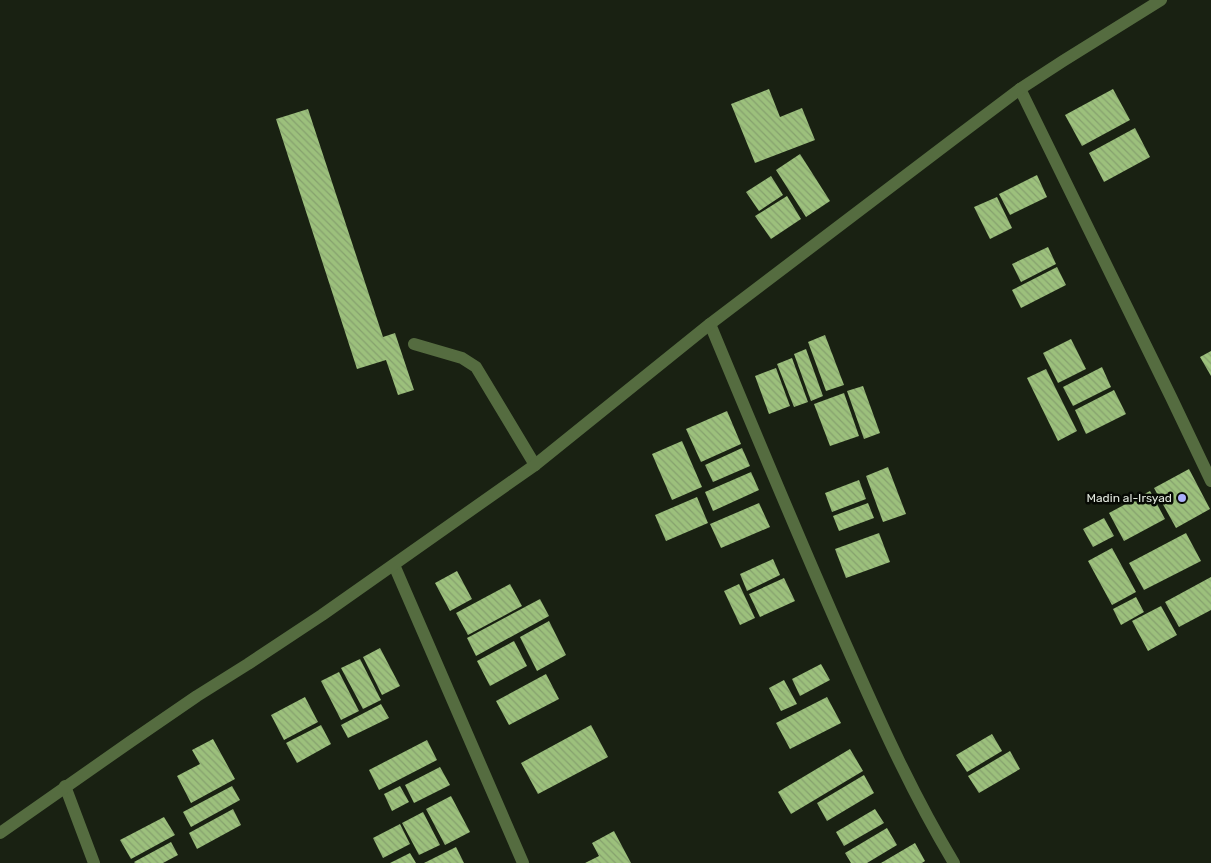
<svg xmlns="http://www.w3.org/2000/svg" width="1211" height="863" font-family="Rubik,sans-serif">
<defs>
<pattern id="building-back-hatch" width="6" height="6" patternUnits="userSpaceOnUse" patternTransform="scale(1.25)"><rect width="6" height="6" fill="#9cc07c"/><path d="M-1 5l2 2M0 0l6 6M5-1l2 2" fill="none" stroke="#86a16e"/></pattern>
</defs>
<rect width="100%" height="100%" fill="#192112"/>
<!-- building -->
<g fill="url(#building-back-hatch)">
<path d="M 769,89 L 780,117 L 802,108 L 815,140 L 755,163 L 731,104 Z"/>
<path d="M 1113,89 L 1130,120 L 1082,146 L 1065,115 Z"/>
<path d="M 308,109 L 383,337 L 395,333 L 414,390 L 398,395 L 386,360 L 357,369 L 276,119 Z"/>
<path d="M 1135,128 L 1150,157 L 1104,182 L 1089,153 Z"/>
<path d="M 800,154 L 830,201 L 806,217 L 776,170 Z"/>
<path d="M 1037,175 L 1047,197 L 1010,215 L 999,194 Z"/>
<path d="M 771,176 L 783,195 L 759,211 L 746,192 Z"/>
<path d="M 787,196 L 801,219 L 771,239 L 755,216 Z"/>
<path d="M 997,197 L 1012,228 L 990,239 L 974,207 Z"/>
<path d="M 1048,247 L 1056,264 L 1021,282 L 1012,264 Z"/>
<path d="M 1057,267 L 1066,285 L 1021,308 L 1012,290 Z"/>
<path d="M 825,335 L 844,385 L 826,391 L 808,342 Z"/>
<path d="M 1071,339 L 1086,369 L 1058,383 L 1043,353 Z"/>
<path d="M 806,349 L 823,396 L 811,401 L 794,354 Z"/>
<path d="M 1211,351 L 1211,376 L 1200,357 Z"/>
<path d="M 792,358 L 808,402 L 794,407 L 777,364 Z"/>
<path d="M 1102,367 L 1111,387 L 1073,406 L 1063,387 Z"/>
<path d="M 776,368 L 790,406 L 769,414 L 755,376 Z"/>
<path d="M 1046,369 L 1077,431 L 1058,441 L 1027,378 Z"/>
<path d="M 863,386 L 880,433 L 864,439 L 847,391 Z"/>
<path d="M 1114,390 L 1126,414 L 1086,434 L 1075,410 Z"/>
<path d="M 844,393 L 859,436 L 830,446 L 814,404 Z"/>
<path d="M 727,411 L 741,444 L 701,462 L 686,429 Z"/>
<path d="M 682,441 L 702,487 L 672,500 L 652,454 Z"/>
<path d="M 742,448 L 750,466 L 713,482 L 705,465 Z"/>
<path d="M 888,467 L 906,514 L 883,522 L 866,476 Z"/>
<path d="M 1189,469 L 1210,509 L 1176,528 L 1154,488 Z"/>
<path d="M 751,472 L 759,490 L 713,511 L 705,492 Z"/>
<path d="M 859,480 L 866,499 L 832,512 L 825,493 Z"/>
<path d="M 1150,491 L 1165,519 L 1124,541 L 1109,513 Z"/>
<path d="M 697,497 L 708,523 L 666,541 L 655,515 Z"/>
<path d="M 759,503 L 770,527 L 721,548 L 710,524 Z"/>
<path d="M 868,503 L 874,518 L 839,531 L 833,516 Z"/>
<path d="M 1104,518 L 1114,536 L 1093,547 L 1083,529 Z"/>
<path d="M 879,533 L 890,562 L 846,578 L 835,549 Z"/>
<path d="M 1186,533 L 1201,561 L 1144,590 L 1129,563 Z"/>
<path d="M 1112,548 L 1136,592 L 1112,605 L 1088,561 Z"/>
<path d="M 773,559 L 780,575 L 747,591 L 740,574 Z"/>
<path d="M 457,571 L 472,599 L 450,611 L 435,583 Z"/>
<path d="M 1211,577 L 1211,610 L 1179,627 L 1165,602 Z"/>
<path d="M 784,578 L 795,601 L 760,617 L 749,594 Z"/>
<path d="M 510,584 L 522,606 L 468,635 L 456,613 Z"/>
<path d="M 739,584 L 755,618 L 740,625 L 724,591 Z"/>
<path d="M 1136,597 L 1144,612 L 1121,625 L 1113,609 Z"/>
<path d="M 540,599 L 549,616 L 476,656 L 467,638 Z"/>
<path d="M 1161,606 L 1177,635 L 1148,651 L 1132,621 Z"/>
<path d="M 549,621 L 566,655 L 537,671 L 520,637 Z"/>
<path d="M 514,641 L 527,666 L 490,686 L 477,661 Z"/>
<path d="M 380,648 L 400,686 L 382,695 L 363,657 Z"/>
<path d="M 360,659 L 381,700 L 363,709 L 341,668 Z"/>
<path d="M 821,664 L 830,680 L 800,696 L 792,679 Z"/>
<path d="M 339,672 L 359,711 L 341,720 L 321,681 Z"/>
<path d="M 546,674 L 559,699 L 509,725 L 496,701 Z"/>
<path d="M 784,680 L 797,704 L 781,711 L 769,688 Z"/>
<path d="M 305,697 L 318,722 L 284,740 L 271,715 Z"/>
<path d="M 827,697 L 841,723 L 790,749 L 776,723 Z"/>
<path d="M 381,704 L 389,718 L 348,738 L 341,725 Z"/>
<path d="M 321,725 L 331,744 L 297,763 L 286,743 Z"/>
<path d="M 591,725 L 608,757 L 538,794 L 521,763 Z"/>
<path d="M 992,734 L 1002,751 L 967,772 L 956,755 Z"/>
<path d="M 213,739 L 235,779 L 191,803 L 177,776 L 200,764 L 192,750 Z"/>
<path d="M 427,740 L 437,760 L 379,790 L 369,770 Z"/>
<path d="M 850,749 L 863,771 L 791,814 L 778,792 Z"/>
<path d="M 1010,751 L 1020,769 L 979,793 L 968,776 Z"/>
<path d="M 440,767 L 450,785 L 414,803 L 405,785 Z"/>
<path d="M 864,775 L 874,793 L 827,821 L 817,803 Z"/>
<path d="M 232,786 L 240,800 L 191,827 L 183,812 Z"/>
<path d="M 400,786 L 409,802 L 392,811 L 384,794 Z"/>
<path d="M 451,796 L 470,832 L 445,845 L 426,809 Z"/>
<path d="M 233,809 L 241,825 L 197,849 L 189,833 Z"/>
<path d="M 875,809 L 884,823 L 844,846 L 836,832 Z"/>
<path d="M 423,812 L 440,845 L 419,855 L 402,823 Z"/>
<path d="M 164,817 L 175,835 L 131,859 L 120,840 Z"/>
<path d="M 400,824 L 410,844 L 383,858 L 373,838 Z"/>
<path d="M 887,828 L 897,845 L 867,863 L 851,863 L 845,853 Z"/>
<path d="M 614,831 L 631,863 L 585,863 L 599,856 L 592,843 Z"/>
<path d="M 171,842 L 178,855 L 163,863 L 135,863 L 134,862 Z"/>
<path d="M 915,843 L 925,861 L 922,863 L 881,863 Z"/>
<path d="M 456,847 L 464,863 L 424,863 Z"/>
<path d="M 410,853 L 416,863 L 390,863 Z"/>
</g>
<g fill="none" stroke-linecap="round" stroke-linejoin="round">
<!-- lane -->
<path stroke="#556c40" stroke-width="12" d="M 414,344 L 462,358 L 476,367 L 535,465"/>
<!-- street -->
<g stroke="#556c40" stroke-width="12">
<path d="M 1020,89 L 1171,397 L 1211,481"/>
<path d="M 710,324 C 756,435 802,546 851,656 C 882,726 914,797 954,863"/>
<path d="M 394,565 L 523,863"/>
<path d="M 65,786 L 94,863"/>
<path d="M 0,833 L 130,742 L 197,696 L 248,664 L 322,615 L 535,465 L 710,324 L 955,138 L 1020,89 L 1063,61 L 1161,0"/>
</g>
</g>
<!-- markers -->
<circle fill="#abaffb" stroke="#070a04" stroke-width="2" cx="1182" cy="498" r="5"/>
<g text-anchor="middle" stroke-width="5" stroke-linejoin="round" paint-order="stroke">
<!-- poi labels -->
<g font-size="12" fill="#e1e7dd" stroke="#070a04" text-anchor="end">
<text x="1172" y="502">Madin al-Irsyad</text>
</g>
</g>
</svg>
